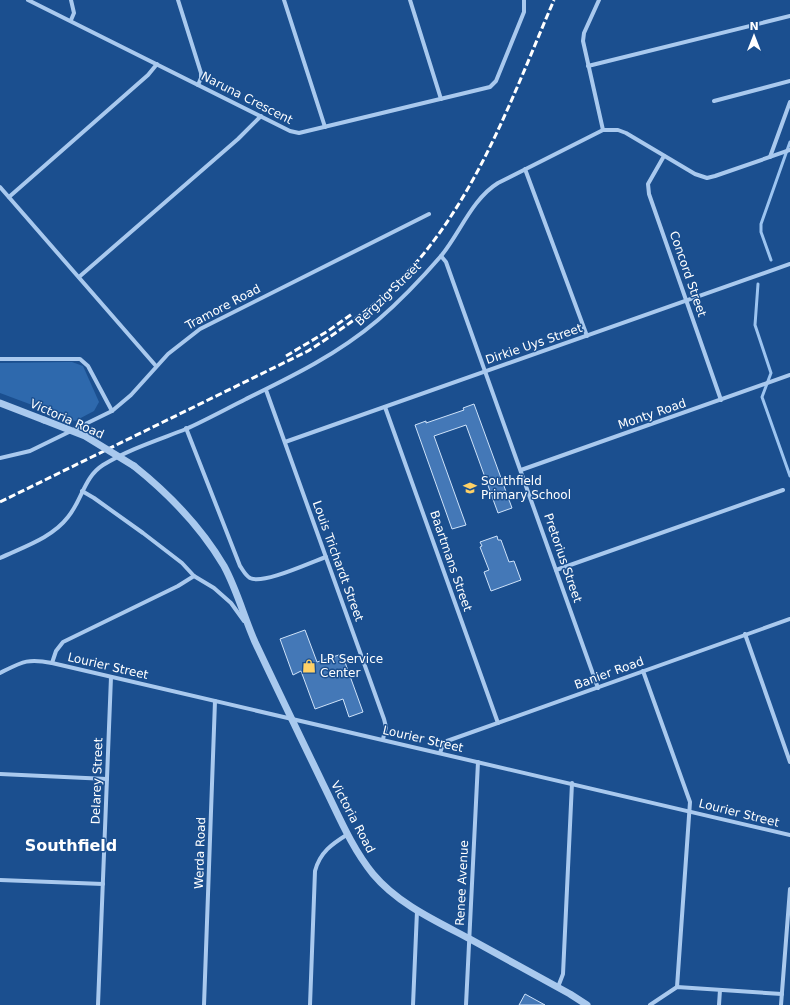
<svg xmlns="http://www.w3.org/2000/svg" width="790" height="1005" font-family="'DejaVu Sans',sans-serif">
<rect width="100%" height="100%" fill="#1b4f8f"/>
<!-- green -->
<path fill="#2e69ad" d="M 72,362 L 83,366 L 99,402 L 94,411 L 75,421 L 0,393 L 0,363 Z"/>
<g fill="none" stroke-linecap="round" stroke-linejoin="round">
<!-- stream -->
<g stroke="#9cc4f0" stroke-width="3">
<path d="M 771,260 L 761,232 L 761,224 L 790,142"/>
<path d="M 758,284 L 755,325 L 771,373 L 762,397 L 790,476"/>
</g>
</g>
<!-- building -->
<g fill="#4478b7" stroke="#cfe3fa">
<path d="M 474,404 L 512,508 L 498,513 L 466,425 L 434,436 L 466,525 L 452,529 L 415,425 L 426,421 L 426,423 L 464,410 L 463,408 Z"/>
<path d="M 497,536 L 498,540 L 501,540 L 509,562 L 514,561 L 521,580 L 491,591 L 484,572 L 489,570 L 480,547 L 482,546 L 480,542 Z"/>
<path d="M 305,630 L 317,662 L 342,654 L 363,712 L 349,717 L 343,699 L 315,709 L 301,671 L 293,675 L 280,639 Z"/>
<path d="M 525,994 L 545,1005 L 519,1005 Z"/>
</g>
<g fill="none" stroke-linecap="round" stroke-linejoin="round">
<!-- minor -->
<g stroke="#a9c9ee" stroke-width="4">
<path d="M 28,0 L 290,131 L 299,133 L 490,87 L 496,81 L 524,12 L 524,0"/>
<path d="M 178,0 L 201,73 L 201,78 L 198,85"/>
<path d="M 284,0 L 325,127"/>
<path d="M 410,0 L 441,99"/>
<path d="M 599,0 L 584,33 L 583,41 L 603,130"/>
<path d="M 71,20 L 74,13 L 71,0"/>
<path d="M 588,66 L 790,16"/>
<path d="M 714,101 L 790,81"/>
<path d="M 664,156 L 648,184 L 649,194 L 721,400"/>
<path d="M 770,157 L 790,102"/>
<path d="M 525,169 L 587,336"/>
<path d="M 0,187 L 156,366"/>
<path d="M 9,197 L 148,75 L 157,64"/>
<path d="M 441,256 L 446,262 L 598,688"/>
<path d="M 79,277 L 238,139 L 261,116"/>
<path d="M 0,359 L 80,359 L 88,366 L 112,411"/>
<path d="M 266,390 L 384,719 L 386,727 L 383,739"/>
<path d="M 385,407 L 498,723"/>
<path d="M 186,428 L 240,566 C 243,570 245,575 250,578 C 263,585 311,562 326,557"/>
<path d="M 285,442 L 790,264"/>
<path d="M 0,458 L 30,451 L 112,411 L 131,395 L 168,354 L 200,329 L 429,214"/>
<path d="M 521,470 L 790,375"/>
<path d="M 82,491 L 94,498 L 143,533 L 182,563 L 194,576 L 214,588 L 231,603 L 244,621"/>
<path d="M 0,558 C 23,547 52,538 68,517 C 82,500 84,477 103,465 C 129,449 158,440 186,429 C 206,420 226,409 246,399 C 293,376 338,354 378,320 C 400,301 422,278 441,256 C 460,233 472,199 498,183 L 603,130 L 618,130 L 626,133 L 695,174 L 707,178 L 715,176 L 790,150"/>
<path d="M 556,570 L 783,490"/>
<path d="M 745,634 L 790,762"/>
<path d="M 52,663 L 790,835"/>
<path d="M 643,671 L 690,802 L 677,987"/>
<path d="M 0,673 C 22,662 27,658 52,663 L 56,651 L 63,642 L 178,586 L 194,576"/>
<path d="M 440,753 L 443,744 L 447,741 L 790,619"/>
<path d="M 0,774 L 107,779"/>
<path d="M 0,880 L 103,884"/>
<path d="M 558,987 L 563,974 L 572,783"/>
<path d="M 98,1005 L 111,677"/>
<path d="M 204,1005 L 215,701"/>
<path d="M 310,1005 L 315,871 C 320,852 332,844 348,834"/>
<path d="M 413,1005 L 417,911"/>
<path d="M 466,1005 L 478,762"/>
<path d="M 650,1005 L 677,987 L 782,994"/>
<path d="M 719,1005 L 720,990"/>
<path d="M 781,1005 L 790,889"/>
</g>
<!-- tertiary -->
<g stroke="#a9c9ee" stroke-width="7">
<path d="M 0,403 L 44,420"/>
<path d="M 134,466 C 169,494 201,527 224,566 C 237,590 244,617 255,642 C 277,689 300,736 323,784 C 338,814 351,847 373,874 C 398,904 436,921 470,939 C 503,957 537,976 570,994 L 587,1005"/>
</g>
<!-- rail -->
<g stroke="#fff" stroke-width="3" stroke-dasharray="7 3" stroke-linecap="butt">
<path d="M 286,356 L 328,331 L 352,314"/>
<path d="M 0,502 L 308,351 C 336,333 363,315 387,293 C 472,214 509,104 554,0"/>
</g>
<!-- tertiary-bridge -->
<path stroke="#a9c9ee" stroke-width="7" d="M 44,420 L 85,436 L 134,466"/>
</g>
<!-- icons -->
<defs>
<g id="school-bare" transform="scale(1.08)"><path d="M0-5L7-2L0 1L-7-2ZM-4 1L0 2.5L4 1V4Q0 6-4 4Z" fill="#ffd166" stroke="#1b4f8f" stroke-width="2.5" paint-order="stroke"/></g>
<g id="shop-bare" transform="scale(1.08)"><path d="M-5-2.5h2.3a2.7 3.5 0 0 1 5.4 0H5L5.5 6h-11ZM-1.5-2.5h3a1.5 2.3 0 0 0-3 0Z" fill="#ffd166" stroke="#1b4f8f" stroke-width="2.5" paint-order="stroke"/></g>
</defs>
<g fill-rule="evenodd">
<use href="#school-bare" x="470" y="488"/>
<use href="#shop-bare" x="309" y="666"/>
</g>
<g text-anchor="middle" stroke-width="3" stroke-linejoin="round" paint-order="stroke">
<!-- street labels -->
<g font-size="12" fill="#fff" stroke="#1b4f8f">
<text transform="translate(247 98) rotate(27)" y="4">Naruna Crescent</text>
<text transform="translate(688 274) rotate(71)" y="4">Concord Street</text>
<text transform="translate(388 294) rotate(-44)" y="4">Bergzig Street</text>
<text transform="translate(223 307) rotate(-28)" y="4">Tramore Road</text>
<text transform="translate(534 344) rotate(-19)" y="4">Dirkie Uys Street</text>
<text transform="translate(652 414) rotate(-19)" y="4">Monty Road</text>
<text transform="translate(67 419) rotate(24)" y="4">Victoria Road</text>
<text transform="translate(563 558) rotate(71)" y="4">Pretorius Street</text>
<text transform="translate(338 561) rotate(70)" y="4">Louis Trichardt Street</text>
<text transform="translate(451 561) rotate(71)" y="4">Baartmans Street</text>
<text transform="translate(108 666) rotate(13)" y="4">Lourier Street</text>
<text transform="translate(609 673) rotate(-20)" y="4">Banier Road</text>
<text transform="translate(423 739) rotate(13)" y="4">Lourier Street</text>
<text transform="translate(97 781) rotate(-88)" y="4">Delarey Street</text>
<text transform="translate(739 813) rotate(14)" y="4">Lourier Street</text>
<text transform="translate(353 817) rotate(62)" y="4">Victoria Road</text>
<text transform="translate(200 853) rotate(-88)" y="4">Werda Road</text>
<text transform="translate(462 883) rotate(-87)" y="4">Renee Avenue</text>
</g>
<!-- poi labels -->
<g font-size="12" fill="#fff" stroke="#1b4f8f" text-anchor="start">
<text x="481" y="485">Southfield<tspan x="481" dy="14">Primary School</tspan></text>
<text x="320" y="663">LR Service<tspan x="320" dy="14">Center</tspan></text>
</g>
<!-- district labels -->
<g font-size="16" font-weight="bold" fill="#fff" stroke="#1b4f8f">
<text x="71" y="851">Southfield</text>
</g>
</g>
<!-- north arrow -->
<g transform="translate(754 36)" stroke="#1b4f8f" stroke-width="3" paint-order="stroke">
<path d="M0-3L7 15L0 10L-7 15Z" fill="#ffffff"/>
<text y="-6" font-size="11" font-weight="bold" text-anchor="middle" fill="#ffffff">N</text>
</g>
</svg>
